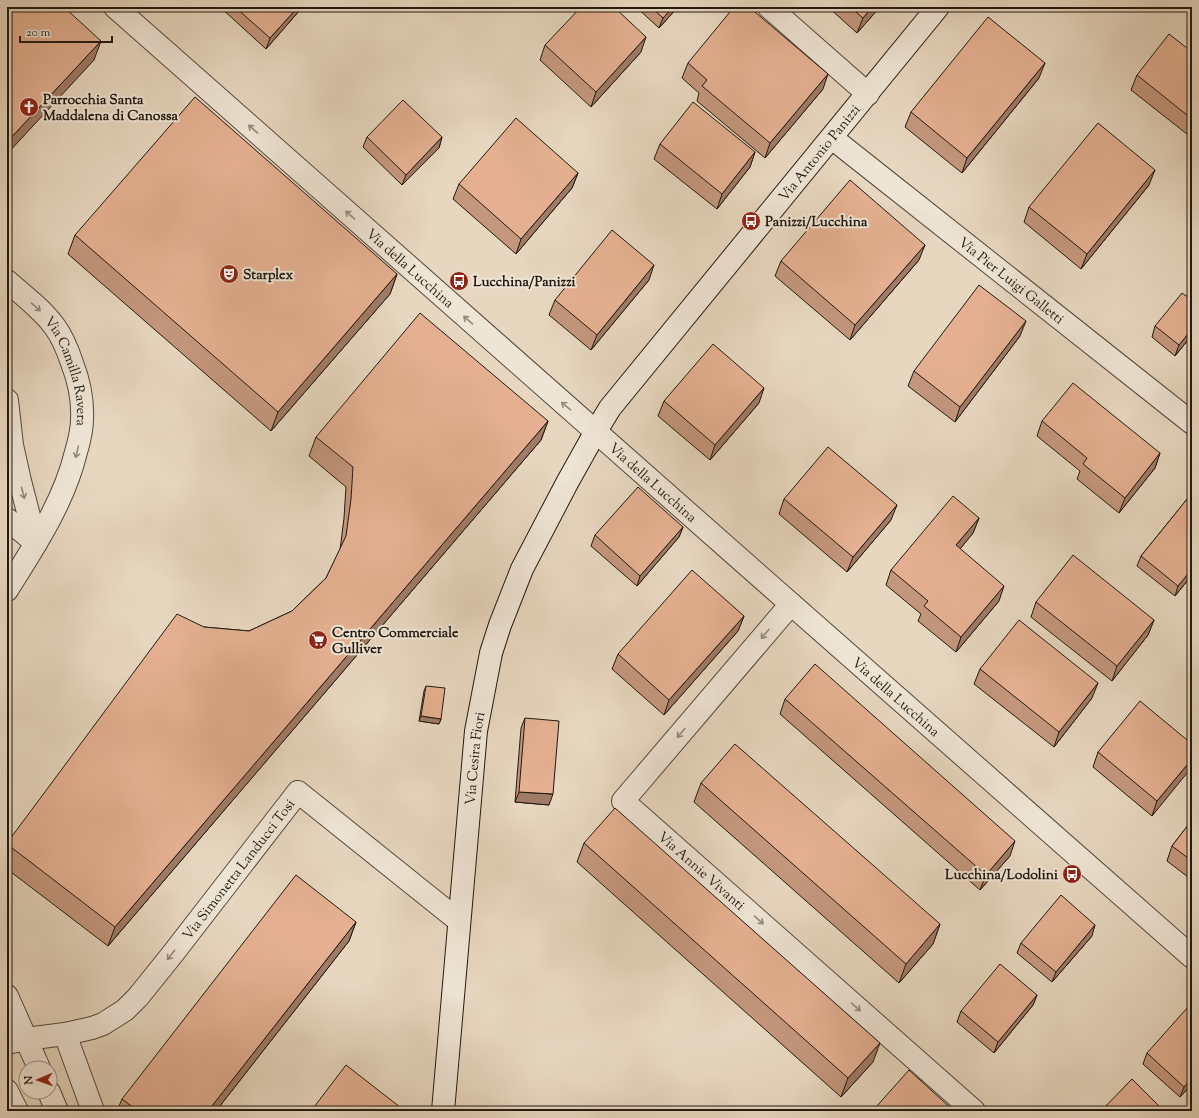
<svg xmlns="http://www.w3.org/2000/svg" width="1199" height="1118" font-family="'Sorts Mill Goudy',serif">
<rect width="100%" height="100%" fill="#e7d7bf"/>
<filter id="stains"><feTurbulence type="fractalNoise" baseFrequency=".005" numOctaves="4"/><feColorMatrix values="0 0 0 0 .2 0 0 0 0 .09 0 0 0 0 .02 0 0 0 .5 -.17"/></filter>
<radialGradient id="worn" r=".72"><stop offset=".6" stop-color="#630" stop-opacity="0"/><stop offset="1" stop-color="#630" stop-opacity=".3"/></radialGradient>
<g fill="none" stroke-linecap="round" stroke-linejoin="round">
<!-- street casing -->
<g stroke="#53483c" stroke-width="24">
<g id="street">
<path id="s1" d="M 115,7 L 791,604 L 1192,957"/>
<path d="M 769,7 L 868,94"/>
<path id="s2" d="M 832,138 L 1192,423"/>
<path id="s3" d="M 7,281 C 24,296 42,309 55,327 C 63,338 68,351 72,363 C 79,381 83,400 82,419 C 82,430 79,442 76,452 C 64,502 34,547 7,590"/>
<path d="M 7,400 L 12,445 L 20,481 L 36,543"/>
<path d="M 7,519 L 36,543"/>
<path id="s4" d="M 791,604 L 623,801 L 974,1111"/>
<path d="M 7,996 L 39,1068"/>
<path d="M 65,1034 L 93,1111"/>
<path id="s5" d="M 7,1043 L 26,1039 L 65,1034 L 92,1028 L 103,1024 L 125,1010 L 138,997 L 171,956 L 298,792 L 459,921"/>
<path d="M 7,1091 L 17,1111"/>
<path d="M 49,1092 L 57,1111"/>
</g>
</g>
<!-- secondary casing -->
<g stroke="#221910" stroke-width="24">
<g id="secondary">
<path id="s6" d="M 443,1111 L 476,731 L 491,653 L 500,625 L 522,569 L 567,483 L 596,431 L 610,408 L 938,7"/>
</g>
</g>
<!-- street -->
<use href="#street" stroke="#efe5d5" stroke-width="22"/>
<!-- secondary -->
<use href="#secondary" stroke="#efe5d5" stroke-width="22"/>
</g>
<!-- wall -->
<g fill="#c4977d" stroke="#221910">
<path d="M 220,7 L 302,7 L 300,10 L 266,49 Z"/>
<path d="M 636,7 L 678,7 L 659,28 Z"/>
<path d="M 828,7 L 880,7 L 857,33 Z"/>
<path d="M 545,45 L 641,52 L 591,107 L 540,60 Z"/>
<path d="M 1192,52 L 1192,138 L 1131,90 L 1137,75 Z"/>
<path d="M 688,63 L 823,89 L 765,158 L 697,101 L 699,93 L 682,78 Z"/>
<path d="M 1039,78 L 962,173 L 905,127 L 911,112 Z"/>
<path d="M 367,137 L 442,137 L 439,148 L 402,185 L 363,147 Z"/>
<path d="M 660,144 L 755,152 L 750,167 L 717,209 L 654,159 Z"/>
<path d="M 578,173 L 572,188 L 516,254 L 453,199 L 459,184 Z"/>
<path d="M 1149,185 L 1081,269 L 1024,222 L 1029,207 Z"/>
<path d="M 75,235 L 397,274 L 390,294 L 271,431 L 68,254 Z"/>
<path d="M 919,260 L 850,340 L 775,276 L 781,261 Z"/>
<path d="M 649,280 L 591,350 L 549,315 L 555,300 Z"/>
<path d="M 1155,326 L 1192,335 L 1175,356 L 1152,337 Z"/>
<path d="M 1020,336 L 955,422 L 908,386 L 914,371 Z"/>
<path d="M 664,401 L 759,403 L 710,460 L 658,416 Z"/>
<path d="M 548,421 L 541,440 L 108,946 L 7,869 L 7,843 L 204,627 L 249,631 L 292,611 L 326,578 L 340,550 L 344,518 L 346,487 L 309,456 L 316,437 Z"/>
<path d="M 1042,421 L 1160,453 L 1155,468 L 1119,513 L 1077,479 L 1080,471 L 1037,436 Z"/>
<path d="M 1192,493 L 1192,575 L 1175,596 L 1137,566 L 1141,556 Z"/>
<path d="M 784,499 L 891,520 L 847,572 L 779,514 Z"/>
<path d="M 979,518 L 973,533 L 960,549 L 999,601 L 956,652 L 918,621 L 921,614 L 886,585 L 891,570 Z"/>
<path d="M 683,527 L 679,537 L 637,586 L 591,546 L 595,535 Z"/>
<path d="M 1036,602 L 1154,620 L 1148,635 L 1112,681 L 1031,617 Z"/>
<path d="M 744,616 L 738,631 L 664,715 L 612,669 L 618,654 Z"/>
<path d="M 980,669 L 1092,698 L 1054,747 L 974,684 Z"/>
<path d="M 426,686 L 441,719 L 439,724 L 419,721 L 424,691 Z"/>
<path d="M 785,699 L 1010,856 L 980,890 L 780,714 Z"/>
<path d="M 525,718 L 549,805 L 515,802 L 521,728 Z"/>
<path d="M 1192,744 L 1152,816 L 1093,767 L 1098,752 Z"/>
<path d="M 701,783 L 940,924 L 933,944 L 899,983 L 694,802 Z"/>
<path d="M 1192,820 L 1192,880 L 1167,861 L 1172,846 Z"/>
<path d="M 584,843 L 873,1062 L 841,1097 L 577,862 Z"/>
<path d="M 356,922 L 349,941 L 216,1111 L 117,1111 L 122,1099 Z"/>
<path d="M 1092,936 L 1052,982 L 1017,953 L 1021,943 Z"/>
<path d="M 1037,995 L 1033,1005 L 994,1053 L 957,1022 L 961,1011 Z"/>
<path d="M 1147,1053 L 1192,1084 L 1180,1097 L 1143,1064 Z"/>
<path d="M 876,1107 L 954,1111 L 874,1111 Z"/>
</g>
<!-- shaded-wall -->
<g fill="#a07b66" stroke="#221910">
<path d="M 298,7 L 302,7 L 300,10 L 266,49 L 270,38 Z"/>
<path d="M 673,7 L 678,7 L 659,28 L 663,18 Z"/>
<path d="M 872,7 L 880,7 L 857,33 L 863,18 Z"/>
<path d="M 646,37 L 641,52 L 591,107 L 596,92 Z"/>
<path d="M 101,41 L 94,60 L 7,154 L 7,142 Z"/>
<path d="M 1045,63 L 1039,78 L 962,173 L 967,158 Z"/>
<path d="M 828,74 L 823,89 L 765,158 L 770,143 Z"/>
<path d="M 442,137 L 439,148 L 402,185 L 406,175 Z"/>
<path d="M 755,152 L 750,167 L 717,209 L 722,194 Z"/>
<path d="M 1155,170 L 1149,185 L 1081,269 L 1087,254 Z"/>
<path d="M 578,173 L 572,188 L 516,254 L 521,239 Z"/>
<path d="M 925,245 L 919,260 L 850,340 L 855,325 Z"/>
<path d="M 654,265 L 649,280 L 591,350 L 597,335 Z"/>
<path d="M 397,274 L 390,294 L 271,431 L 278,412 Z"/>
<path d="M 1026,321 L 1020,336 L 955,422 L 960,407 Z"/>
<path d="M 1192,329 L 1192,335 L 1175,356 L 1179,345 Z"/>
<path d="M 764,388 L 759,403 L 710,460 L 715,445 Z"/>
<path d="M 548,421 L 541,440 L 108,946 L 115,927 Z"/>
<path d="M 1160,453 L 1155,468 L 1119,513 L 1125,498 Z"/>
<path d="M 897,505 L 891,520 L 847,572 L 853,557 Z"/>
<path d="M 979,518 L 973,533 L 951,560 L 956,545 Z"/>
<path d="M 683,527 L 679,537 L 637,586 L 640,576 Z"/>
<path d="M 1192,569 L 1192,575 L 1175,596 L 1178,586 Z"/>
<path d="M 1004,586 L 999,601 L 956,652 L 961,637 Z"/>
<path d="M 744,616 L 738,631 L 664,715 L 669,700 Z"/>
<path d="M 1154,620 L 1148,635 L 1112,681 L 1117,666 Z"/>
<path d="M 1098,683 L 1092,698 L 1054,747 L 1059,732 Z"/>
<path d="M 421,716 L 441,719 L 439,724 L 419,721 Z"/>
<path d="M 1192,759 L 1192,767 L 1152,816 L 1157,801 Z"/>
<path d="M 519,792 L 553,794 L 549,805 L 515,802 Z"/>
<path d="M 1015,841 L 1010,856 L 980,890 L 986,875 Z"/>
<path d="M 356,922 L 349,941 L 216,1111 L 208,1111 Z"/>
<path d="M 940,924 L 933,944 L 899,983 L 906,964 Z"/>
<path d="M 1095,925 L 1092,936 L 1052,982 L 1056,972 Z"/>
<path d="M 1037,995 L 1033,1005 L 994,1053 L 998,1042 Z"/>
<path d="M 880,1043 L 873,1062 L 841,1097 L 848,1078 Z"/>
<path d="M 1192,1078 L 1192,1084 L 1180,1097 L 1184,1087 Z"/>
</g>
<!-- building -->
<g fill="#e4b091" stroke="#221910">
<path d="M 7,7 L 64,7 L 101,41 L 7,142 Z"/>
<path d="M 235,7 L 298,7 L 270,38 Z"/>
<path d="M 581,7 L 614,7 L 646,37 L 596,92 L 545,45 Z"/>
<path d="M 651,7 L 673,7 L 663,18 Z"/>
<path d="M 734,7 L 749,7 L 828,74 L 770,143 L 702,86 L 707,80 L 688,63 Z"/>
<path d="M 850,7 L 872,7 L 863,18 Z"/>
<path d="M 988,17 L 1045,63 L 967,158 L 911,112 Z"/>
<path d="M 1169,34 L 1192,52 L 1192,119 L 1137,75 Z"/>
<path d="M 195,97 L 397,274 L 278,412 L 75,235 Z"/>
<path d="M 403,100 L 442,137 L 406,175 L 367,137 Z"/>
<path d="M 693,102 L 755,152 L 722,194 L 660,144 Z"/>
<path d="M 516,118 L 578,173 L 521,239 L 459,184 Z"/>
<path d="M 1098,123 L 1155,170 L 1087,254 L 1029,207 Z"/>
<path d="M 850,180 L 925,245 L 855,325 L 781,261 Z"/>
<path d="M 612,230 L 654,265 L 597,335 L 555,300 Z"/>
<path d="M 979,285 L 1026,321 L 960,407 L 914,371 Z"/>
<path d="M 1182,293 L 1192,300 L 1192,329 L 1179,345 L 1155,326 Z"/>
<path d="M 420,313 L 548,421 L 115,927 L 7,844 L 7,843 L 177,614 L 204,627 L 249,631 L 292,611 L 326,578 L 346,536 L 351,499 L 353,467 L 316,437 Z"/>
<path d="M 713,344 L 764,388 L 715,445 L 664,401 Z"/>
<path d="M 1073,383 L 1160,453 L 1125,498 L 1083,464 L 1087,458 L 1042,421 Z"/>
<path d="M 828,447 L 897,505 L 853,557 L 784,499 Z"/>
<path d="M 638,487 L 683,527 L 640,576 L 595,535 Z"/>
<path d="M 1192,493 L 1192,569 L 1178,586 L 1141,556 Z"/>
<path d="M 953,496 L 979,518 L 956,545 L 1004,586 L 961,637 L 924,606 L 928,601 L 891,570 Z"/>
<path d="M 1073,555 L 1154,620 L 1117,666 L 1036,602 Z"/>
<path d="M 692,570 L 744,616 L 669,700 L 618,654 Z"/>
<path d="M 1019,620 L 1098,683 L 1059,732 L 980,669 Z"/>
<path d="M 815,664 L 1015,841 L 986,875 L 785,699 Z"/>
<path d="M 426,686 L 445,688 L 441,719 L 421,716 Z"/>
<path d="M 1140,701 L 1192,744 L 1192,759 L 1157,801 L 1098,752 Z"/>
<path d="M 525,718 L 559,721 L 553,794 L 519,792 Z"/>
<path d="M 735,744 L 940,924 L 906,964 L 701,783 Z"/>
<path d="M 615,808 L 880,1043 L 848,1078 L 584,843 Z"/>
<path d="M 1192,820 L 1192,861 L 1172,846 Z"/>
<path d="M 296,875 L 356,922 L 208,1111 L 138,1111 L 122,1099 Z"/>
<path d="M 1061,895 L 1095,925 L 1056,972 L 1021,943 Z"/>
<path d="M 1000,964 L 1037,995 L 998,1042 L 961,1011 Z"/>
<path d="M 1188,1007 L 1192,1011 L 1192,1078 L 1184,1087 L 1147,1053 Z"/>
<path d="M 346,1065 L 405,1111 L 311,1111 Z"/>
<path d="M 909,1070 L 954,1111 L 880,1111 L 876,1107 Z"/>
<path d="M 1132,1079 L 1164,1111 L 1101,1111 Z"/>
</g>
<!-- one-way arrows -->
<defs><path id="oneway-shaft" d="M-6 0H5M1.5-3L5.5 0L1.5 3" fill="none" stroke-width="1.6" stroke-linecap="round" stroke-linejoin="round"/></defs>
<g stroke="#93897c">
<use href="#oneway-shaft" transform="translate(253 129) rotate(-139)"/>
<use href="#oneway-shaft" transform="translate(350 215) rotate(-139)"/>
<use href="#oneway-shaft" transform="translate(36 307) rotate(41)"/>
<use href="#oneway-shaft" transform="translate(468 320) rotate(-139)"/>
<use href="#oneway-shaft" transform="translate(566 406) rotate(-140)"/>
<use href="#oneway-shaft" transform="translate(77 452) rotate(104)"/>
<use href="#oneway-shaft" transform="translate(23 493) rotate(75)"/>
<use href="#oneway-shaft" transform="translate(765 634) rotate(130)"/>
<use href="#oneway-shaft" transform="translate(681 733) rotate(130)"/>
<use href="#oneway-shaft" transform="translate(759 920) rotate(41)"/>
<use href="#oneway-shaft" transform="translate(171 955) rotate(128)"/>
<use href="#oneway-shaft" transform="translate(856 1007) rotate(41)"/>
</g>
<!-- icons -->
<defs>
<g id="church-disc" transform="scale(1)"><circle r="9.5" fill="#8f2418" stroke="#efe5d5"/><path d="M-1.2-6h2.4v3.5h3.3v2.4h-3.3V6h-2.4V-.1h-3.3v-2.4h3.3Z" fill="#fff"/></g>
<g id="bus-disc" transform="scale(1)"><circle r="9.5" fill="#8f2418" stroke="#efe5d5"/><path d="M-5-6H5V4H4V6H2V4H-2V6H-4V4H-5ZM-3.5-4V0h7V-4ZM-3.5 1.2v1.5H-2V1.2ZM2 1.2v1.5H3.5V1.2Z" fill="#fff"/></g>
<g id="theatre-disc" transform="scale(1)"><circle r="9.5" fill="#8f2418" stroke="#efe5d5"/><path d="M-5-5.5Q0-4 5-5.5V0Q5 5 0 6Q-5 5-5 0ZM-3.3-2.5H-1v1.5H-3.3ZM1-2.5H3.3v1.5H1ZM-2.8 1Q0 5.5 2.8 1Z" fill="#fff"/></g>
<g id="supermarket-disc" transform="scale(1)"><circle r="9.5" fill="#8f2418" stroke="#efe5d5"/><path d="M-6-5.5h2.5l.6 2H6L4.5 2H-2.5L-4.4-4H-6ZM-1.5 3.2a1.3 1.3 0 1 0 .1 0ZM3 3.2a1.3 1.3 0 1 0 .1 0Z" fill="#fff"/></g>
</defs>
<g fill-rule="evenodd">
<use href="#church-disc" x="29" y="107"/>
<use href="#bus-disc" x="751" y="221"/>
<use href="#theatre-disc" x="229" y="274"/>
<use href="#bus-disc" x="459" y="281"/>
<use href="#supermarket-disc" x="318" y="640"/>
<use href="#bus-disc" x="1072" y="874"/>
</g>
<g text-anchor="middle" stroke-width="4" stroke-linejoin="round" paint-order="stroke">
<!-- poi labels -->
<g font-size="14" font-weight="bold" fill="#221910" stroke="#efe5d5" text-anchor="start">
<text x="43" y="104">Parrocchia Santa<tspan x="43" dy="16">Maddalena di Canossa</tspan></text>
<text x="765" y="226">Panizzi/Lucchina</text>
<text x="243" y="279">Starplex</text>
<text x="473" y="286">Lucchina/Panizzi</text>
<text x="332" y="637">Centro Commerciale<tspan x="332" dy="16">Gulliver</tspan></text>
<text x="1058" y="879" text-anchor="end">Lucchina/Lodolini</text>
</g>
<!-- street labels -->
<g font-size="14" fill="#221910" stroke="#efe5d5">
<text dy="5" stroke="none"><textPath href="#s6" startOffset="1064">Via Antonio Panizzi</textPath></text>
<text dy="5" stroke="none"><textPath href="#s1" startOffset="394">Via della Lucchina</textPath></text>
<text dy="5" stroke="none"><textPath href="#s2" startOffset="229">Via Pier Luigi Galletti</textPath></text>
<text dy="5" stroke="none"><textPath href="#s3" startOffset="113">Via Camilla Ravera</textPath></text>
<text dy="5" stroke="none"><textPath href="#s1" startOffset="718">Via della Lucchina</textPath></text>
<text dy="5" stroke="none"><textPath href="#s1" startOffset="1042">Via della Lucchina</textPath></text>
<text dy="5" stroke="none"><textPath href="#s6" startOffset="354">Via Cesira Fiori</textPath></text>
<text dy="5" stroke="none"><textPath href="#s5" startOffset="305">Via Simonetta Landucci Tosi</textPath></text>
<text dy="5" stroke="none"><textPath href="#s4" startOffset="364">Via Annie Vivanti</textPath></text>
</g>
</g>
<!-- margin -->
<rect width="1199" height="1118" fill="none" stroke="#e7d7bf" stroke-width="24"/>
<rect x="8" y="8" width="1183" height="1102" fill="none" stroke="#221910" stroke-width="2"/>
<rect x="12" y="12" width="1175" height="1094" fill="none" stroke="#221910"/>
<!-- north arrow -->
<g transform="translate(38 1080) rotate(268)"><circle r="19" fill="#efe5d5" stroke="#9d9386"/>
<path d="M0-3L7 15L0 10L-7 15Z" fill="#8f2418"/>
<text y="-6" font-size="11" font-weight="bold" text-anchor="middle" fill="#221910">N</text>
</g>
<!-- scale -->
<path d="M20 36v6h92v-6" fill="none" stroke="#221910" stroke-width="2"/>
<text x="26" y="36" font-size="12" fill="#221910" stroke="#efe5d5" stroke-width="3" paint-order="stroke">20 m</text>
<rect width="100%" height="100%" filter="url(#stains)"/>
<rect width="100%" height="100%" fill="url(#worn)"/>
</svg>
